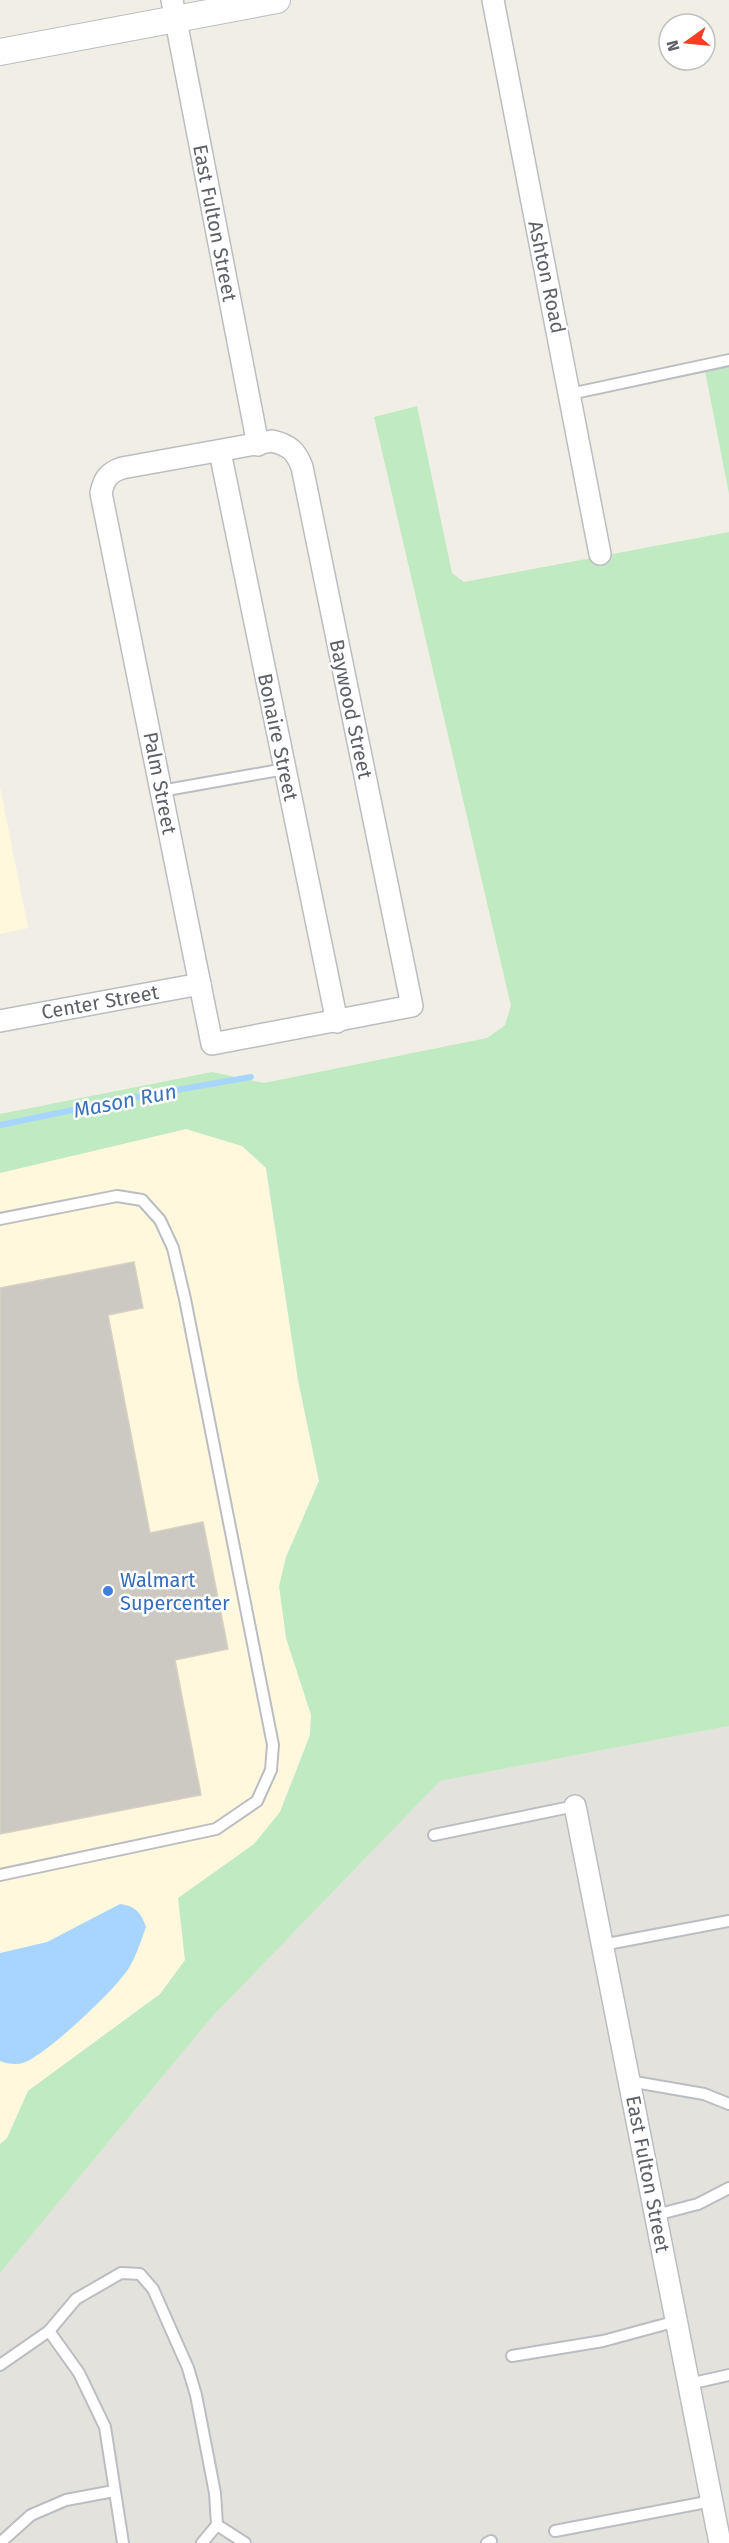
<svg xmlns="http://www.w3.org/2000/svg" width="729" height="2543" font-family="'Fira Sans',sans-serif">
<rect width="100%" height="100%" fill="#f1efe5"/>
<!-- commercial -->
<g fill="#fff8dc">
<path d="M 0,787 L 28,928 L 0,934 Z"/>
<path d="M 186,1129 L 242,1146 L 266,1168 L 298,1380 L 319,1481 L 286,1557 L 286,1638 L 311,1715 L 310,1735 L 280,1812 L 254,1844 L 179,1898 L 185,1961 L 160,1994 L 28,2091 L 7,2139 L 0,2144 L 0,1173 Z"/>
</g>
<!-- industrial -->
<path fill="#e4e2dd" d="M 729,1726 L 729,2543 L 0,2543 L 0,2273 L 211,2018 L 440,1781 Z"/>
<!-- green -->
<g fill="#c0eac2">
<path d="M 729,366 L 729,494 L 705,371 Z"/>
<path d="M 417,406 L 452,573 L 464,582 L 729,532 L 729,1726 L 440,1781 L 211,2018 L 0,2273 L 0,2144 L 7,2138 L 28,2091 L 160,1994 L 185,1960 L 178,1898 L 254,1844 L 280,1812 L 310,1735 L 311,1715 L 286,1638 L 279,1586 L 286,1557 L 319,1481 L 298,1380 L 266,1168 L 242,1146 L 186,1129 L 0,1173 L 0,1114 L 212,1072 L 264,1083 L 487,1038 L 505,1025 L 511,1006 L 374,417 Z"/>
</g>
<!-- water -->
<path fill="#a7d5ff" d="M 120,1904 C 136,1906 141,1913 146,1927 C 141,1940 137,1954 130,1966 C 119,1987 45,2056 23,2063 C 16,2065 7,2064 0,2061 L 0,1953 L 47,1942 Z"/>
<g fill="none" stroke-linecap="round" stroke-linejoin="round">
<!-- stream -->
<path stroke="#a7d5ff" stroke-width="6" d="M 0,1125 L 136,1097 L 251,1077"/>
</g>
<!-- building -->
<path fill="#ccc8c2" stroke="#d6d1c3" stroke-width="1.5" d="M 134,1262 L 143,1308 L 108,1315 L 150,1533 L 203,1522 L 228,1649 L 175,1660 L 201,1795 L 0,1834 L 0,1288 Z"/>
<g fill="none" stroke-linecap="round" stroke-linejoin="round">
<!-- service casing -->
<g stroke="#babdc2" stroke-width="14">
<g id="service">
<path d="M 570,394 L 729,360"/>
<path d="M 161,791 L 285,769"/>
<path d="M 0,1219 L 117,1196 L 142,1200 L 160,1220 L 173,1248 L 185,1299 L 273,1745 L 271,1770 L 257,1801 L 216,1829 L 0,1875"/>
<path d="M 434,1835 L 575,1806"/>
<path d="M 602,1945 L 729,1921"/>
<path d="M 629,2081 L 704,2094 L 729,2104"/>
<path d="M 656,2215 L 698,2204 L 729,2188"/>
<path d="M 49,2331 L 79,2373 L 105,2427 L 123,2543"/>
<path d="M 512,2356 L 603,2341 L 677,2321"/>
<path d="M 0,2365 L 49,2331 L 76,2299 L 121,2273 L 140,2274 L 153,2289 L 188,2368 L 196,2395 L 215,2493 L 217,2525 L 202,2543"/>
<path d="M 689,2384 L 729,2375"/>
<path d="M 217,2525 L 245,2543"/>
<path d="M 555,2531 L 712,2501"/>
<path d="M 0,2543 L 31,2515 L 66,2500 L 114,2491"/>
<path d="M 487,2543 L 491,2541"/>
</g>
</g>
<!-- minor casing -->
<g stroke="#babdc2" stroke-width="24">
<g id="minor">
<path d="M 172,0 L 258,445"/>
<path d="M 493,0 L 600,554"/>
<path d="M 272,441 C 289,445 296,451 302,467 L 412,1006 L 212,1044 L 101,493 C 104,479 108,473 122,468 Z"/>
<path d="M 220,452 L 337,1022"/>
<path d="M 0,1021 L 200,984"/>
<path d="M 575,1806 L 720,2543"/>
</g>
</g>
<!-- tertiary casing -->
<g stroke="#babdc2" stroke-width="28">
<path id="tertiary" d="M 0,52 L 277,0"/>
</g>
<!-- service -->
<use href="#service" stroke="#fff" stroke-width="10"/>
<!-- minor -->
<use href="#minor" stroke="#fff" stroke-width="21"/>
<!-- tertiary -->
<use href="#tertiary" stroke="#fff" stroke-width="26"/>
</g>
<!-- markers -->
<circle fill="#3f7fe0" stroke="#fff" stroke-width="2" cx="108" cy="1591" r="6"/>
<g text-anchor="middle" stroke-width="5" stroke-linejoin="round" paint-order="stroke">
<!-- street labels -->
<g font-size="20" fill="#5d6167" stroke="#fff">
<text transform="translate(215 223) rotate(79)" y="7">East Fulton Street</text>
<text transform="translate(547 277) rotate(78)" y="7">Ashton Road</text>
<text transform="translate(351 709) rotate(78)" y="7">Baywood Street</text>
<text transform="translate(278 737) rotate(78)" y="7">Bonaire Street</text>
<text transform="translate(160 783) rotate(79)" y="7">Palm Street</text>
<text transform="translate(100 1002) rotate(-10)" y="7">Center Street</text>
<text transform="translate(648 2174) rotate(79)" y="7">East Fulton Street</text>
</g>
<!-- shop labels -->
<g font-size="20" fill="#366cbe" stroke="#fff" text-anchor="start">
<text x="120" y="1587">Walmart<tspan x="120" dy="23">Supercenter</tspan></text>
</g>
<!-- water labels -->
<g font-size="21" font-style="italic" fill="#3a73bb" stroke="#fff">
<text transform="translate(125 1101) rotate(-11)" y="7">Mason Run</text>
</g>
</g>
<!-- north arrow -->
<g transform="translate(687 42) rotate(255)"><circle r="28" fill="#ffffff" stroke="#bec0c2" stroke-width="1.5"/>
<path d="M0-4.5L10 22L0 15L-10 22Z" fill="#f83d24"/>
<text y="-9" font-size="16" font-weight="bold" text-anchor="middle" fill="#5d6167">N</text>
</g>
</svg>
